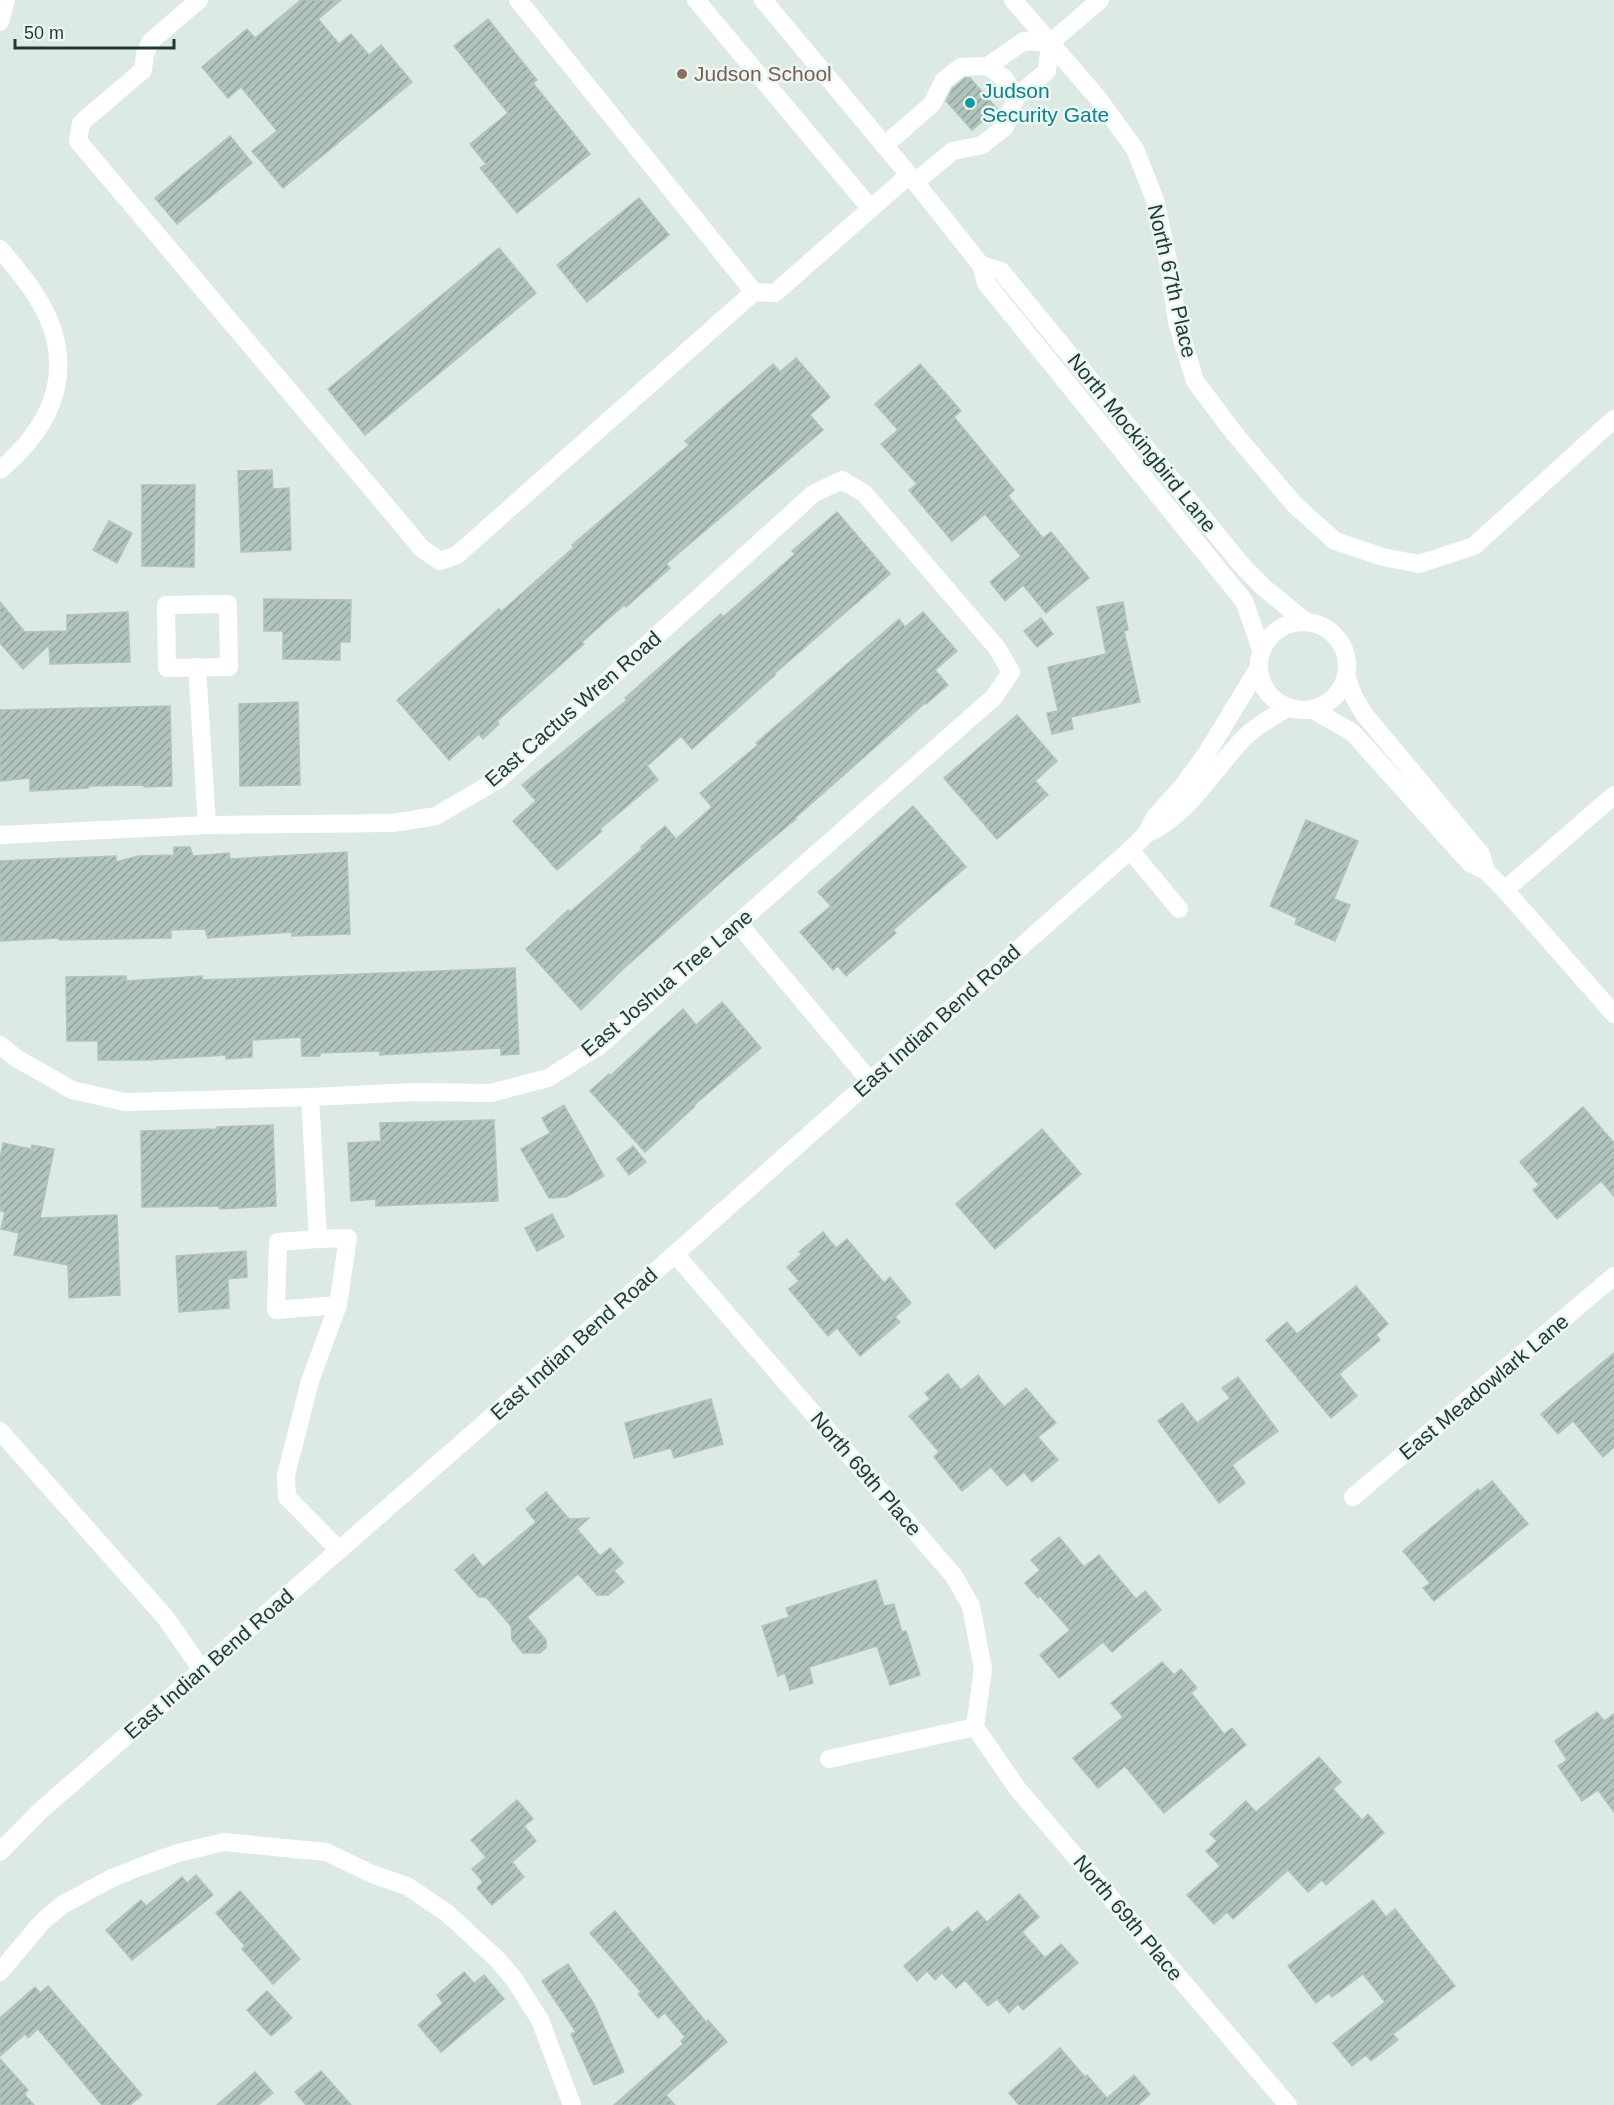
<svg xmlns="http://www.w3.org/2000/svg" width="1614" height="2105" font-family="Helvetica,sans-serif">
<defs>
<pattern id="building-hatch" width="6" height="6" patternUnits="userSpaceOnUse" patternTransform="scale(1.5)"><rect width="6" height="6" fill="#b2c5bd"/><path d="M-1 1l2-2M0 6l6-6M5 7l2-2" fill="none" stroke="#90a19a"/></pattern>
</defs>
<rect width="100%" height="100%" fill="#ddeae4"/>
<!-- building -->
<g fill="url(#building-hatch)" stroke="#afc4bb" stroke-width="1.5">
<path d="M 301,0 L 341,0 L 318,19 L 339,44 L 351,34 L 369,55 L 381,45 L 412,82 L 283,188 L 252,151 L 277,131 L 241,87 L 228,98 L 202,67 L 247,29 L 255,38 Z"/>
<path d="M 488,19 L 537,80 L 533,83 L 590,154 L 517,213 L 480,168 L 486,164 L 470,144 L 508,113 L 454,46 Z"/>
<path d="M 965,78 L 970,78 L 997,109 L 972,130 L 946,101 L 952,89 Z"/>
<path d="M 230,136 L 252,163 L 177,224 L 155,198 Z"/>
<path d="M 639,198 L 669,235 L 587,302 L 557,265 Z"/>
<path d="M 499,248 L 536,293 L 365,435 L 328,389 Z"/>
<path d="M 796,358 L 830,397 L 810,415 L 823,430 L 666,564 L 670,568 L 626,607 L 624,605 L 582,642 L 584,644 L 497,721 L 499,724 L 483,739 L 479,734 L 449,760 L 397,700 L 499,609 L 501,612 L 574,547 L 572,545 L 689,445 L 685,441 L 773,364 L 780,372 Z"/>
<path d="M 920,364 L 961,411 L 954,417 L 1014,490 L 1008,496 L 1043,538 L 1051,532 L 1089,578 L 1046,613 L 1023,585 L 1005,601 L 990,582 L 1021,556 L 985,514 L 952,541 L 909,490 L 917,484 L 881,444 L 898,430 L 875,404 Z"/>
<path d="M 272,470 L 273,489 L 289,488 L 291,550 L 241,552 L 238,471 Z"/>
<path d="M 142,485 L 195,485 L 194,567 L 142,566 Z"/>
<path d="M 837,512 L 890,574 L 774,674 L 775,675 L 692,749 L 681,736 L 647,766 L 658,780 L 600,829 L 602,831 L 557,870 L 513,821 L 536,801 L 522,785 L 627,700 L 625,698 L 643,682 L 721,614 L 723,617 L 795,554 L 792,551 Z"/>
<path d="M 109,521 L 132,533 L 117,563 L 93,550 Z"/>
<path d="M 264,599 L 351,600 L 350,642 L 340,642 L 340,660 L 283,659 L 283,631 L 264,631 Z"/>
<path d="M 0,602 L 25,632 L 67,631 L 67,615 L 128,612 L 130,662 L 50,664 L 49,645 L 23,669 L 0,643 Z"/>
<path d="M 1123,602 L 1128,630 L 1124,631 L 1140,702 L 1071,717 L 1073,729 L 1052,734 L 1047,713 L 1058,711 L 1048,667 L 1106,654 L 1097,607 Z"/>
<path d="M 923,612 L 957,651 L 935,670 L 948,685 L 926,704 L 925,703 L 795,818 L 796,819 L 731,873 L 622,970 L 581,1010 L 526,949 L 568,910 L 570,912 L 642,849 L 641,847 L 665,826 L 676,839 L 712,807 L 700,793 L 758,745 L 756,743 L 899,619 L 905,627 Z"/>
<path d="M 1041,618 L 1053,634 L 1037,647 L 1024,631 Z"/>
<path d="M 298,702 L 300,785 L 240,786 L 239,704 Z"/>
<path d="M 170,706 L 172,786 L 144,787 L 144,785 L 88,786 L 88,788 L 30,791 L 30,778 L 0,781 L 0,710 Z"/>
<path d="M 1017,715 L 1057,761 L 1035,781 L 1048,795 L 997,839 L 944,778 Z"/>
<path d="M 913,806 L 966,867 L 893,930 L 896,933 L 846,976 L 838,966 L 833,970 L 800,932 L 831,906 L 818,892 Z"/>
<path d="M 1306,820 L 1358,841 L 1334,899 L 1350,905 L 1335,941 L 1295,924 L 1297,918 L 1270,906 Z"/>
<path d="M 174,847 L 190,847 L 193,856 L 229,853 L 230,859 L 347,852 L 350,934 L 292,936 L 292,932 L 208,938 L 205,929 L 171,930 L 171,938 L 59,940 L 59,938 L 0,941 L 0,861 L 116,856 L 116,862 L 138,856 L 174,855 Z"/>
<path d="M 515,968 L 519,1054 L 501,1055 L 501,1048 L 380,1055 L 380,1051 L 320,1053 L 320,1056 L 302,1056 L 301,1037 L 252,1040 L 252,1057 L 226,1059 L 226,1055 L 149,1060 L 98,1060 L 98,1041 L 67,1041 L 66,977 L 126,976 L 126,981 L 202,976 L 202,980 Z"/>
<path d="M 722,1002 L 761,1048 L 694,1105 L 695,1106 L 645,1152 L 590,1091 L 609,1074 L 610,1076 L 683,1009 L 696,1025 Z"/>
<path d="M 564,1105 L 604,1176 L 566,1197 L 549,1198 L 521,1149 L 550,1133 L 542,1118 Z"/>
<path d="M 1583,1107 L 1614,1143 L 1614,1196 L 1601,1181 L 1557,1219 L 1533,1190 L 1539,1185 L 1520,1162 Z"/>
<path d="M 494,1120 L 498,1201 L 376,1206 L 376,1199 L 351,1201 L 348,1143 L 381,1141 L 380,1123 Z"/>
<path d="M 273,1125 L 276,1206 L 220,1209 L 219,1206 L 142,1207 L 141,1131 L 217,1129 L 217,1127 Z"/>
<path d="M 1042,1129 L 1081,1174 L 995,1249 L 956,1204 Z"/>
<path d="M 3,1143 L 31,1149 L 32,1145 L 54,1149 L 40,1218 L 117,1215 L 120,1295 L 69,1298 L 68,1265 L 14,1255 L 19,1233 L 1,1229 L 5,1212 L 0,1211 L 0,1159 Z"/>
<path d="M 633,1146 L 646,1162 L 629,1175 L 617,1159 Z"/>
<path d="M 552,1214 L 564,1237 L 537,1251 L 525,1228 Z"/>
<path d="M 823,1232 L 836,1248 L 847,1239 L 884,1283 L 890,1277 L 911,1303 L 895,1317 L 900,1322 L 860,1356 L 837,1328 L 828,1336 L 789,1289 L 799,1281 L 787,1267 L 802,1254 L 799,1252 Z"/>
<path d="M 246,1251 L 247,1277 L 228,1279 L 229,1308 L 179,1312 L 176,1256 Z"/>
<path d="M 1356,1286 L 1388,1324 L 1376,1335 L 1380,1340 L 1339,1374 L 1357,1396 L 1331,1418 L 1266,1340 L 1287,1322 L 1297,1334 Z"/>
<path d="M 1614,1353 L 1614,1447 L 1603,1457 L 1573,1421 L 1558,1434 L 1541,1414 Z"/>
<path d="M 948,1374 L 961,1390 L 978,1375 L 1004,1407 L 1026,1388 L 1056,1423 L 1038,1437 L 1058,1460 L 1032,1482 L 1024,1472 L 1007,1486 L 991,1467 L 962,1491 L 934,1457 L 939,1452 L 909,1416 L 930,1399 L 925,1393 Z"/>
<path d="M 1238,1377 L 1278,1431 L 1232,1465 L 1245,1483 L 1219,1503 L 1158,1421 L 1182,1403 L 1197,1423 L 1230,1398 L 1222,1388 Z"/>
<path d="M 711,1399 L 723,1444 L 674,1458 L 671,1448 L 634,1458 L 625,1423 Z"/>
<path d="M 1492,1481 L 1528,1524 L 1434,1601 L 1423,1588 L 1430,1583 L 1403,1551 L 1478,1489 L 1480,1491 Z"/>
<path d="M 546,1492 L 569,1519 L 589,1518 L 577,1529 L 600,1556 L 610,1548 L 623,1563 L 614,1571 L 624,1582 L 608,1595 L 597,1595 L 578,1574 L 527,1617 L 546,1640 L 546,1648 L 540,1653 L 523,1653 L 512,1640 L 511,1626 L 486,1597 L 479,1597 L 455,1570 L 473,1554 L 483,1567 L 536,1522 L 526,1509 Z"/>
<path d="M 1059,1537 L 1084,1567 L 1099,1555 L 1136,1599 L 1145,1591 L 1161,1610 L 1112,1652 L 1103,1642 L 1059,1678 L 1040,1655 L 1070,1630 L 1040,1596 L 1038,1598 L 1025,1583 L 1040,1570 L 1031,1560 Z"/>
<path d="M 876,1580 L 884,1606 L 894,1604 L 902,1632 L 906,1631 L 920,1675 L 890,1685 L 877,1646 L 809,1667 L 813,1683 L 790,1690 L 785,1673 L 778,1676 L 762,1626 L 789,1617 L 786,1608 Z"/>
<path d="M 1162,1662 L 1174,1675 L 1181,1669 L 1197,1688 L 1191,1693 L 1224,1734 L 1232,1728 L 1246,1745 L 1164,1813 L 1125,1766 L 1098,1788 L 1073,1758 L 1123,1717 L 1111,1703 Z"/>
<path d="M 1597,1712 L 1604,1721 L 1614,1714 L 1614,1812 L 1598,1790 L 1582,1801 L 1558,1766 L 1567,1760 L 1555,1741 Z"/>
<path d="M 1319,1757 L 1341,1782 L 1333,1789 L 1362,1820 L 1368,1814 L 1384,1833 L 1326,1885 L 1322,1880 L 1308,1892 L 1288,1870 L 1233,1919 L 1227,1912 L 1214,1924 L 1187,1895 L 1220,1866 L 1206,1851 L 1217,1841 L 1210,1834 L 1246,1801 L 1256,1812 Z"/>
<path d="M 517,1800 L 533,1819 L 524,1826 L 536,1841 L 512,1862 L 524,1877 L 492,1905 L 477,1888 L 483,1882 L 472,1869 L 486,1857 L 471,1840 Z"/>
<path d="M 196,1875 L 213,1895 L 132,1960 L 106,1930 L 141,1900 L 146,1906 L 182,1877 L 187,1883 Z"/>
<path d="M 240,1891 L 300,1959 L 273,1984 L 242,1949 L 245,1946 L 216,1913 Z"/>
<path d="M 1019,1894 L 1039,1917 L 1022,1932 L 1045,1958 L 1061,1944 L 1078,1963 L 1023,2010 L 1018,2004 L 1009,2013 L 997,1999 L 988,2006 L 965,1980 L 956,1988 L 942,1973 L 935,1980 L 927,1971 L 917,1981 L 904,1966 L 948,1927 L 952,1933 L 977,1911 L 987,1922 Z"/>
<path d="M 1373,1900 L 1386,1917 L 1395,1909 L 1455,1986 L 1393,2034 L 1398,2040 L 1371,2061 L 1366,2055 L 1352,2066 L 1333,2043 L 1385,2002 L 1363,1974 L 1332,1997 L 1329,1993 L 1316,2003 L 1288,1966 Z"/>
<path d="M 615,1911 L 706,2022 L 708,2020 L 727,2042 L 666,2095 L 675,2105 L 614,2105 L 683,2044 L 681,2041 L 685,2037 L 665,2013 L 658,2018 L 638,1994 L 641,1992 L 590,1933 Z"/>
<path d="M 568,1964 L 594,2004 L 624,2072 L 594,2085 L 571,2034 L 576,2032 L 542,1981 Z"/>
<path d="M 464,1972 L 474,1983 L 484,1975 L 504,1999 L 441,2052 L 418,2025 L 443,2003 L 437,1995 Z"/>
<path d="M 48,1986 L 142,2095 L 130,2105 L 102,2105 L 38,2029 L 28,2038 L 25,2034 L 0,2056 L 0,2018 L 35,1987 L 40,1993 Z"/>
<path d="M 267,1991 L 292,2018 L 271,2036 L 247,2010 Z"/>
<path d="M 1060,2048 L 1085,2077 L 1087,2075 L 1107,2098 L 1134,2075 L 1150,2094 L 1138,2105 L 1019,2105 L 1009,2093 Z"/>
<path d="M 0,2059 L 28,2090 L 24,2094 L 34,2105 L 0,2105 Z"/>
<path d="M 321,2071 L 351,2105 L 306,2105 L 295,2092 Z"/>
<path d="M 255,2072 L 273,2093 L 258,2105 L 217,2105 Z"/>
</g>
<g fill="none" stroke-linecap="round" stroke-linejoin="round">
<!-- minor -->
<g stroke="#fff" stroke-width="18">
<path d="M 199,0 L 151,41 L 145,54 L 143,70 L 81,123 L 78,141 L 409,533 L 421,548 L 440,561 L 457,555 L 754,292 L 518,0"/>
<path d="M 696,0 L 871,209"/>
<path d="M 763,0 L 915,182 L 981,265 L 986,283 L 1244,601 L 1261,649"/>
<path d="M 1013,0 L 1097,97 L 1135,149 L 1155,200 L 1169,265 L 1177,322 L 1195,381 L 1234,433 L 1294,504 L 1335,541 L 1383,557 L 1419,564 L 1474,546 L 1614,419"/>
<path d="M 0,22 L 6,0"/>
<path d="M 988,66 L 1005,79 L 1016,97"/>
<path d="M 885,145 L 932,104 L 944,80 L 961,67 L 988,66 L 1024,41 L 1050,43"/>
<path d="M 915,182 L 953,151 L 982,145 L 1005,127 L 1016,97 L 1047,71 L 1050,43 L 1100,0"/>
<path d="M 0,249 C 23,276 49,307 56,342 C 67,396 38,438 0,470"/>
<path d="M 981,265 L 1001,271 L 1240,563 L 1263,587 L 1306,622"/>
<path d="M 754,292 L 775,293 L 909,175"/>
<path d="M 228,604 L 229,667 L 167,668 L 166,605 Z"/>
<circle cx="1303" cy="666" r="44"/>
<path d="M 197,667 L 207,825"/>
<path d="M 1346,675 L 1353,695 L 1364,714 L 1481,854 L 1486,871"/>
<path d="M 1312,709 L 1353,733 L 1470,863 L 1486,871 L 1505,890 L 1614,1014"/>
<path d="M 1146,834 C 1190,815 1212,770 1245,737 C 1257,725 1273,717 1287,708"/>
<path d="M 0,835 L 207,825 L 393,823 L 436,816 L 499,779 L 813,494 L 842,480 L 864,493 L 997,648 L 1011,672 L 994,697 L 599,1046 L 548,1078 L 491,1093 L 415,1092 L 312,1097 L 125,1102 L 72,1090 L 16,1058 L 0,1045"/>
<path d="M 1130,850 L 1179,909"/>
<path d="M 1505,890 L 1614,795"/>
<path d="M 738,923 L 870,1081"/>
<path d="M 310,1097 L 318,1239 L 278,1242 L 276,1310 L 338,1305 L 348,1238 L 318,1239"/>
<path d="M 675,1254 L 954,1576 L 971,1606 L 983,1669 L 975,1727 L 1017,1788 L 1288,2105"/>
<path d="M 338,1305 L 310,1381 L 286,1475 L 287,1497 L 339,1550"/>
<path d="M 0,1431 L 165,1617 L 202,1670"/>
<path d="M 1353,1497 L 1614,1276"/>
<path d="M 829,1759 L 975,1727"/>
<path d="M 0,1852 L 39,1812 L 487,1421 L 1130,850 L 1146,834 L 1155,817 L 1182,787 L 1207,753 L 1258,669"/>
<path d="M 0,1972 L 42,1922 L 62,1905 L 112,1878 L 142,1866 L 178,1853 L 224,1842 L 326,1852 L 372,1874 L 407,1886 L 447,1913 L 498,1960 L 514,1979 L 540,2020 L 572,2105"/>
</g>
</g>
<!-- markers -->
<circle fill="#8d6e63" stroke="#edf7f2" stroke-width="2" cx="682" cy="74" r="6"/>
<circle fill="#0f9aa8" stroke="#edf7f2" stroke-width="2" cx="970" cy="103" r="6"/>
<g text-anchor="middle" stroke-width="5" stroke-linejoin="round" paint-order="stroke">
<!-- education labels -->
<g font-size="21" fill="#785e54" stroke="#edf7f2" text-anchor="start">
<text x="694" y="81">Judson School</text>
</g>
<!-- culture labels -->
<g font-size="21" fill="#0d838f" stroke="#edf7f2" text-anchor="start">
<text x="982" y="98">Judson<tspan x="982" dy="24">Security Gate</tspan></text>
</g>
<!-- street labels -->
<g font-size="21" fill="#1e3a32" stroke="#edf7f2">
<text transform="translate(1172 281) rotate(77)" y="7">North 67th Place</text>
<text transform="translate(1142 443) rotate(51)" y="7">North Mockingbird Lane</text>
<text transform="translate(573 709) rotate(-41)" y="7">East Cactus Wren Road</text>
<text transform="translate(667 983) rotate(-40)" y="7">East Joshua Tree Lane</text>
<text transform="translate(937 1021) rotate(-42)" y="7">East Indian Bend Road</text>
<text transform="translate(574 1344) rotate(-42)" y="7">East Indian Bend Road</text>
<text transform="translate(1484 1387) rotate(-40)" y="7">East Meadowlark Lane</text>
<text transform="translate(866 1474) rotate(49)" y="7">North 69th Place</text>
<text transform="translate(209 1664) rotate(-41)" y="7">East Indian Bend Road</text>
<text transform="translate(1128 1918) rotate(50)" y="7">North 69th Place</text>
</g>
</g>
<!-- scale -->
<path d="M15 39v9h159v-9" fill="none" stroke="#1e3a32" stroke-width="3"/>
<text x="24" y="39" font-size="18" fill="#1e3a32" stroke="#edf7f2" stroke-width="4.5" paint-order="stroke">50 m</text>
</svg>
